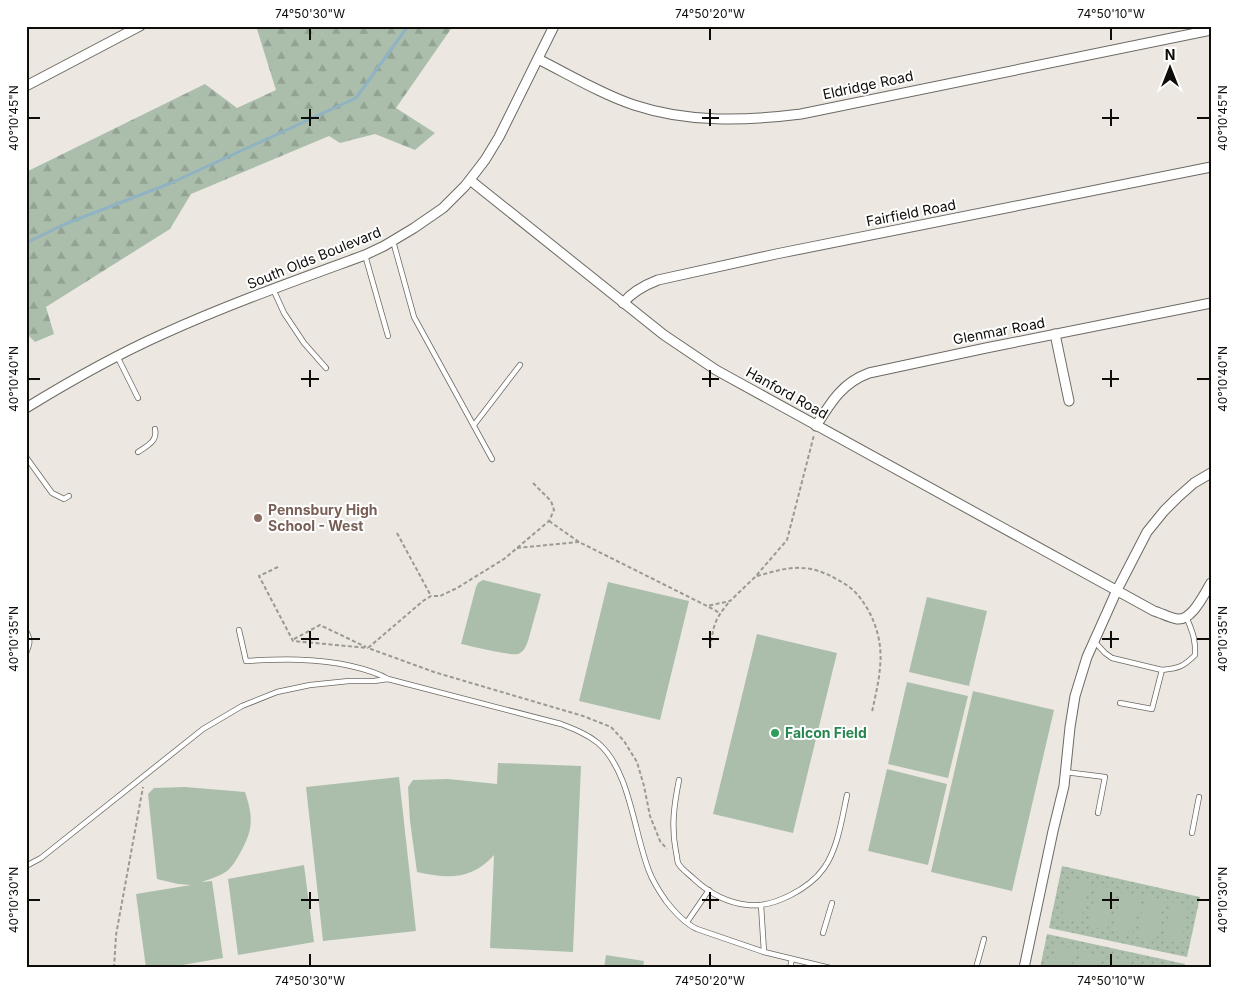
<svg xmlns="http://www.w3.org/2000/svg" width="1237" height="994" font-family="Inter,sans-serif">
<defs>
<pattern id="grass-dots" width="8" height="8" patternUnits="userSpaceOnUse" patternTransform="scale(1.25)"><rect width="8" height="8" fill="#abbeac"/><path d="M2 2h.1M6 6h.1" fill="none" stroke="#92a293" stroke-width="1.8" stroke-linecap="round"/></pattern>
<pattern id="forest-firs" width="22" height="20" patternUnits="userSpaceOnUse" patternTransform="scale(1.25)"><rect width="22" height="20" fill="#abbeac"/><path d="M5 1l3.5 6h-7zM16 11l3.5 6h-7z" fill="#92a293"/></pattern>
</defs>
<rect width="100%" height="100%" fill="#ece8e1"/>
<!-- grass -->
<g fill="url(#grass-dots)">
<path d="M 1062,866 L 1200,897 L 1187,957 L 1049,928 Z"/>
<path d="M 1047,934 L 1185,964 L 1184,968 L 1040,968 Z"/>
</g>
<!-- forest -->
<path fill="url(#forest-firs)" d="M 256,26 L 453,26 L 396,108 L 435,133 L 415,150 L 375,134 L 340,143 L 329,136 L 191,194 L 170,229 L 46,307 L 54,334 L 35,342 L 26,333 L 26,172 L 205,84 L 237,108 L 276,90 Z"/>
<!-- pitch -->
<g fill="#abbeac">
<path d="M 483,580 L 541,594 L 528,641 C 526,646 524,652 518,654 C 511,656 471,646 461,644 L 476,587 L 478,583 Z"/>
<path d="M 608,582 L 689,601 L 660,720 L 579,701 Z"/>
<path d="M 927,597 L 987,611 L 969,686 L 909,672 Z"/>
<path d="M 757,634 L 837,653 L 793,833 L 713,814 Z"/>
<path d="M 907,682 L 968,696 L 948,778 L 888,764 Z"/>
<path d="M 973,691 L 1054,710 L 1012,891 L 931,872 Z"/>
<path d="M 498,763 L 581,766 L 573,952 L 490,948 L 494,855 C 472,880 448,879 417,872 L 410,821 L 408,787 L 413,780 L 448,779 L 497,784 Z"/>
<path d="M 887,769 L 947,784 L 928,865 L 868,851 Z"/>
<path d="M 399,777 L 416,931 L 323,941 L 306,787 Z"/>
<path d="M 185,787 L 245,792 C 254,819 253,831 239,855 C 236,860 232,867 227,871 C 220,876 210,879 202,882 L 212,881 L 223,958 L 165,968 L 146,968 L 136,894 L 191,885 L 178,884 L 157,879 L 148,794 L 154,788 Z"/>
<path d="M 304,865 L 314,942 L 238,955 L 228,879 Z"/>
<path d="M 1071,879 L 1090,883 L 1080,923 L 1061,919 Z"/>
<path d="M 1097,885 L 1116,889 L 1107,930 L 1088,926 Z"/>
<path d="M 1122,891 L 1142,896 L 1132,936 L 1112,931 Z"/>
<path d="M 1145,896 L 1164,900 L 1156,940 L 1137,937 Z"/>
<path d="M 1171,902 L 1188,906 L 1181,944 L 1164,940 Z"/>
<path d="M 1056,945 L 1076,949 L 1071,968 L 1050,968 Z"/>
<path d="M 1081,951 L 1101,956 L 1098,968 L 1078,968 Z"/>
<path d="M 606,955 L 644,961 L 643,968 L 604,968 Z"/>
<path d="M 1107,957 L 1126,960 L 1124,968 L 1104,968 Z"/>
</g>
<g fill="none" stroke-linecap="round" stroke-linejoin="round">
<!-- stream -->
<path stroke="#90b3c3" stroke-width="3" d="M 26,243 L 65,224 L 171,183 L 356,98 L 408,26"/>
<!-- service casing -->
<g stroke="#6c6963" stroke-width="6">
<g id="service">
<path d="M 393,241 L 414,317 L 492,459"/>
<path d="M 365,255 L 388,336"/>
<path d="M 273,289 L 284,313 L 304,343 L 326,368"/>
<path d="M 117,356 L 138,398"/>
<path d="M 474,425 L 520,365"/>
<path d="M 138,452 C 147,446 158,441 155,429"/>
<path d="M 26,457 L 52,493 L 64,499 L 69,496"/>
<path d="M 239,630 L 246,661 C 281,659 316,658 351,666 C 364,669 376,672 388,679"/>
<path d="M 26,631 C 31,640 30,644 26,653"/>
<path d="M 1094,641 L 1105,653 L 1112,658 L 1162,670"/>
<path d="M 1120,703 L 1152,709 L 1162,670 C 1179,668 1183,667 1195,655 C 1196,639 1192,631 1186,616"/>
<path d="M 1065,772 L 1105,777 L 1098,813"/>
<path d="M 679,780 C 674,805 671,827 676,852 C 677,855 677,860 678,863 C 681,869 690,875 694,879 C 709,893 728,903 748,905 C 774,908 810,888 824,868 C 838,848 842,818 847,795"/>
<path d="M 1192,833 L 1199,797"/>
<path d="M 26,866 L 41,858 L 203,729 L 242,706 L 277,692 L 310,685 L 349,681 L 374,681 L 388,679 L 561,724 C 574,729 587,734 598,743 C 630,770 634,833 649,871 C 653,882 659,891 666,901 C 673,910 686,924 697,929 L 764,952 L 830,968"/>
<path d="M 761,905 L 764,952"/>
<path d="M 687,922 L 709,890"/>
<path d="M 823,933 L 832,903"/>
<path d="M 790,968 L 792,959"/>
<path d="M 976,968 L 984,939"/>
</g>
</g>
<!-- minor casing -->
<g stroke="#6c6963" stroke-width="11">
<g id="minor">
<path d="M 538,59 C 570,75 601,94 634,105 C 688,123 745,121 801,114 L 1211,30"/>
<path d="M 26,86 L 140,26"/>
<path d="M 470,180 L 664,335 L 716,370 L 1154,611 C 1161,613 1170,618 1177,619 C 1192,621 1204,594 1211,583"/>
<path d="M 623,303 C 632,292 645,285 658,280 L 776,254 L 1211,167"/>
<path d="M 1055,334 L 1069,401"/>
<path d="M 26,408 C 70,381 116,355 163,334 C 229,304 297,280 365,255 L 384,246 L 414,228 L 443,208 L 465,186 L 485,160 L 499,137 L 554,26"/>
<path d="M 816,426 C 831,402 842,383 869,373 L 986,348 L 1211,303"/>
<path d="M 1024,968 L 1053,831 L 1064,786 L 1070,727 L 1075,696 L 1087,657 L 1117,590 L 1147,532 L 1164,511 L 1177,498 L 1194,483 L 1211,473"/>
</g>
</g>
<!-- path -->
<g stroke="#9c9993" stroke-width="2" stroke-dasharray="4 2.5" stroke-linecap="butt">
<path d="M 533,483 L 551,501 L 554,510 L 549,521 L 504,559 L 457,588 L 440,596 L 431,596 L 423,601 L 368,648 L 434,672 L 583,716 L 611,727 L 624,741 L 637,762 L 644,786 L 650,816 L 660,841 L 667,849"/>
<path d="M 549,521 L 579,542 L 707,606 L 730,601 L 755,577 L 787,540 L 814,435"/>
<path d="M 397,533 L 431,596"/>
<path d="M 517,548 L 579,542"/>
<path d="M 278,567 L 259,576 L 293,641 L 368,648"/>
<path d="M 757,576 C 772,572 787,567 802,568 C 812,568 822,572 831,576 C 840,581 850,586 856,593 C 874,613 883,641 880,667 C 879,682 875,697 872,712"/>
<path d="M 709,607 L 720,613"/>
<path d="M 294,639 L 320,625 L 366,647"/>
<path d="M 710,648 C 714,624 714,620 730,601"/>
<path d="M 114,968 L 116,935 L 143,787"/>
</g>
<!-- service -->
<use href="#service" stroke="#fff" stroke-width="4.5"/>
<!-- minor -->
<use href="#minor" stroke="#fff" stroke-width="9"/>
</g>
<!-- ticks -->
<path fill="none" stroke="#0e0d0a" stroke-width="2" d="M 310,28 L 310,40M 710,28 L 710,40M 1111,28 L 1111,40M 310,109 L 310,126M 710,109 L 710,126M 1111,109 L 1111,126M 28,118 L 40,118M 301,118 L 319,118M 702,118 L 719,118M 1102,118 L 1119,118M 1197,118 L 1210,118M 310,370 L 310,387M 710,370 L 710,387M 1111,370 L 1111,387M 28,379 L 40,379M 301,379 L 319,379M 702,379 L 719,379M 1102,379 L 1119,379M 1197,379 L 1210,379M 310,631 L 310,648M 710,631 L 710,648M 1111,631 L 1111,648M 28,639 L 40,639M 301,639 L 319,639M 702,639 L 719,639M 1102,639 L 1119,639M 1197,639 L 1210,639M 310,892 L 310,909M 710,892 L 710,909M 1111,892 L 1111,909M 28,900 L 40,900M 301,900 L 319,900M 702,900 L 719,900M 1102,900 L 1119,900M 1197,900 L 1210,900M 310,954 L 310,966M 710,954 L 710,966M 1111,954 L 1111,966"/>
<!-- markers -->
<circle fill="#8d6e63" stroke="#fff" stroke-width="2" cx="258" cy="518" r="5"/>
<circle fill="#2e9e5b" stroke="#fff" stroke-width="2" cx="775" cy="733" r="5"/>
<g text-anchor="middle" stroke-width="4" stroke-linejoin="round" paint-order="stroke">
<!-- street labels -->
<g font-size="14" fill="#0e0d0a" stroke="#fff">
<text transform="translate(868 85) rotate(-12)" y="5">Eldridge Road</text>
<text transform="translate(911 213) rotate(-11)" y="5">Fairfield Road</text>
<text transform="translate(314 258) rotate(-22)" y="5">South Olds Boulevard</text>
<text transform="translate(999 331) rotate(-11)" y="5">Glenmar Road</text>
<text transform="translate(787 393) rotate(29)" y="5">Hanford Road</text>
</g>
<!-- education labels -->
<g font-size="14" font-weight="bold" fill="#785e54" stroke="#fff" text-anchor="start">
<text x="268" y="515">Pennsbury High<tspan x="268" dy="16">School - West</tspan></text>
</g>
<!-- leisure labels -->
<g font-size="14" font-weight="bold" fill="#27864d" stroke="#fff" text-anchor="start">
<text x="785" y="738">Falcon Field</text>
</g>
</g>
<!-- border -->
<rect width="1237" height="994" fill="none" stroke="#ffffff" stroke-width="55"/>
<!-- north arrow -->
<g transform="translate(1170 68)" stroke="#ffffff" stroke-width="4" paint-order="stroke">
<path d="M0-4L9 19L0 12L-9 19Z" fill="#0e0d0a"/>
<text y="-8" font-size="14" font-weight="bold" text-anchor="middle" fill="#0e0d0a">N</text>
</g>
<rect x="28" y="28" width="1182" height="938" fill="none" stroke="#0e0d0a" stroke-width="2"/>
<g font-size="12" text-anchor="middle" fill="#0e0d0a">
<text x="310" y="18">74°50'30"W</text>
<text x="710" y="18">74°50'20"W</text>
<text x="1111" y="18">74°50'10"W</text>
<text transform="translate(14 118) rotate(-90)" y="4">40°10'45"N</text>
<text transform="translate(1223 118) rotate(-90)" y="4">40°10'45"N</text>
<text transform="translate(14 379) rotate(-90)" y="4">40°10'40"N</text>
<text transform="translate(1223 379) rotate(-90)" y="4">40°10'40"N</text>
<text transform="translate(14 639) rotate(-90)" y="4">40°10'35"N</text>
<text transform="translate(1223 639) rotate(-90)" y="4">40°10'35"N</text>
<text transform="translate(14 900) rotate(-90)" y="4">40°10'30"N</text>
<text transform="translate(1223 900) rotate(-90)" y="4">40°10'30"N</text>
<text x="310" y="985">74°50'30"W</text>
<text x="710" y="985">74°50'20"W</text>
<text x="1111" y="985">74°50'10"W</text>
</g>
</svg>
